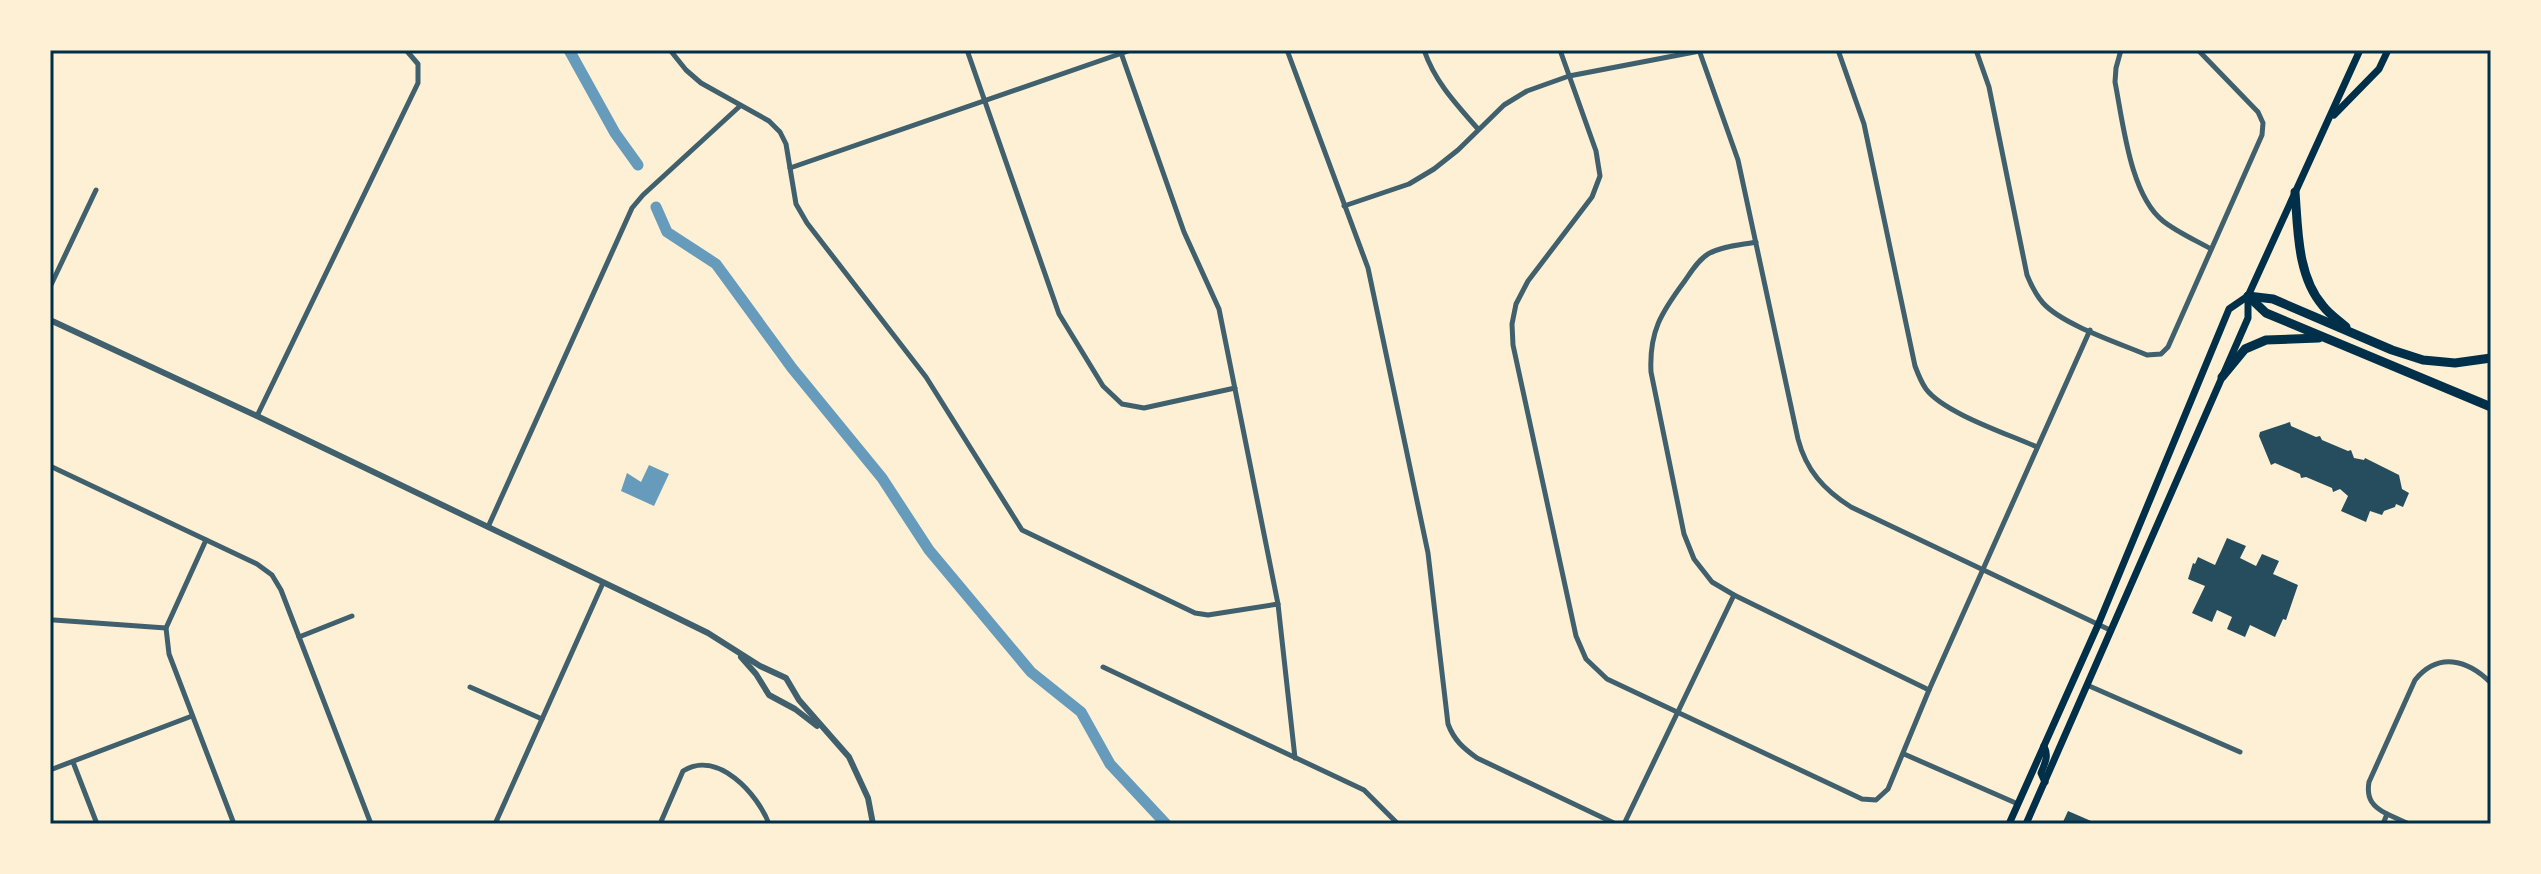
<svg xmlns="http://www.w3.org/2000/svg" width="2541" height="874" font-family="Manrope,sans-serif">
<rect width="100%" height="100%" fill="#fdf0d5"/>
<!-- water -->
<path fill="#669bbc" d="M 649,465 L 669,474 L 654,506 L 621,491 L 627,473 L 641,482 Z"/>
<g fill="none" stroke-linecap="round" stroke-linejoin="round">
<!-- canal -->
<g stroke="#669bbc" stroke-width="11">
<path d="M 569,50 L 615,133 L 638,165"/>
<path d="M 656,207 L 667,232 L 716,264 L 792,368 L 882,478 L 929,550 L 1031,672 L 1081,712 L 1110,764 L 1166,824"/>
</g>
</g>
<!-- building -->
<g fill="#264d5e">
<path d="M 2290,422 L 2291,426 L 2316,437 L 2320,436 L 2322,440 L 2348,451 L 2351,450 L 2354,458 L 2364,460 L 2365,458 L 2399,475 L 2402,489 L 2409,493 L 2403,507 L 2396,504 L 2395,507 L 2384,511 L 2382,515 L 2370,511 L 2366,522 L 2341,511 L 2348,496 L 2340,489 L 2333,492 L 2332,488 L 2306,477 L 2301,478 L 2300,474 L 2275,463 L 2271,465 L 2259,436 L 2260,432 Z"/>
<path d="M 2227,538 L 2246,546 L 2240,558 L 2256,566 L 2262,554 L 2279,561 L 2273,574 L 2298,585 L 2286,620 L 2283,619 L 2275,637 L 2250,625 L 2245,637 L 2227,629 L 2232,617 L 2217,610 L 2212,622 L 2192,613 L 2205,586 L 2188,579 L 2193,563 L 2195,564 L 2198,557 L 2215,565 Z"/>
<path d="M 2068,811 L 2098,824 L 2062,824 Z"/>
</g>
<g fill="none" stroke-linecap="round" stroke-linejoin="round">
<!-- minor -->
<g stroke="#3f606c" stroke-width="5">
<path d="M 670,50 L 686,70 L 701,83 L 769,121 L 780,132 L 786,144 L 796,204 L 807,223 L 926,377 L 1022,530 L 1195,613 L 1208,615 L 1278,604"/>
<path d="M 967,50 L 1059,314 L 1103,386 L 1122,404 L 1144,408 L 1235,388"/>
<path d="M 1120,50 L 1184,232 L 1219,309 L 1278,604 L 1295,758"/>
<path d="M 1287,50 L 1368,268 L 1428,553 L 1448,724 C 1454,740 1463,748 1477,758 L 1616,824"/>
<path d="M 1424,50 C 1435,82 1456,104 1478,129"/>
<path d="M 1560,50 L 1596,151 L 1600,176 L 1592,197 L 1528,281 L 1516,304 L 1512,324 L 1513,345 L 1576,636 L 1586,659 L 1607,679 L 1862,799 L 1876,800 L 1888,789 L 1929,690 L 2090,330"/>
<path d="M 1699,50 L 1738,160 L 1798,439 C 1806,470 1824,490 1851,507 L 2110,630"/>
<path d="M 1838,50 L 1864,124 L 1915,366 C 1918,374 1921,382 1926,389 C 1944,413 2008,434 2037,447"/>
<path d="M 1976,50 L 1989,87 L 2027,275 C 2031,285 2036,295 2043,303 C 2063,325 2119,343 2147,355 L 2161,354 L 2168,347 L 2262,135 L 2263,123 L 2258,112 L 2198,50"/>
<path d="M 2121,50 L 2116,68 L 2115,82 C 2123,122 2130,195 2163,221 C 2177,232 2195,240 2211,249"/>
<path d="M 790,168 L 1131,50"/>
<path d="M 1344,206 L 1409,184 L 1434,169 L 1458,150 L 1504,105 L 1527,91 L 1569,76 L 1705,50"/>
<path d="M 1756,242 C 1741,245 1722,246 1708,254 C 1698,260 1691,272 1684,282 C 1661,313 1649,332 1651,372 L 1684,534 L 1694,559 L 1712,582 L 1734,595 L 1929,690"/>
<path d="M 50,287 L 96,190"/>
<path d="M 257,416 L 418,83 L 418,64 L 406,50"/>
<path d="M 50,466 L 257,564 L 272,575 L 281,590 L 371,824"/>
<path d="M 488,527 L 632,208 L 643,195 L 740,106"/>
<path d="M 206,540 L 166,628 L 169,654 L 234,824"/>
<path d="M 54,620 L 166,628"/>
<path d="M 299,637 L 352,616"/>
<path d="M 1103,667 L 1364,790 L 1398,824"/>
<path d="M 2087,685 L 2240,752"/>
<path d="M 470,687 L 542,719"/>
<path d="M 1904,754 L 2018,804"/>
<path d="M 73,762 L 97,824"/>
<path d="M 50,770 L 192,716"/>
<path d="M 2387,814 L 2409,824"/>
<path d="M 495,824 L 603,583"/>
<path d="M 660,824 L 683,771 C 717,749 758,794 769,824"/>
<path d="M 1624,824 L 1734,595"/>
<path d="M 2383,824 L 2387,814 C 2373,807 2366,799 2369,782 L 2415,680 C 2438,652 2467,659 2491,683"/>
</g>
<!-- tertiary -->
<g stroke="#3f606c" stroke-width="6">
<path d="M 50,320 L 257,416 L 661,610 L 708,633 L 760,666 L 786,678 L 799,700 L 849,757 L 868,798 L 873,824"/>
<path d="M 741,657 L 756,674 L 769,695 L 795,709 L 817,726"/>
</g>
<!-- primary -->
<g stroke="#003049" stroke-width="7">
<path d="M 2334,115 L 2379,69 L 2388,50"/>
<path d="M 2044,746 C 2049,756 2045,763 2041,773 L 2045,782"/>
<path d="M 2009,824 L 2098,625 L 2229,309 L 2248,296"/>
<path d="M 2026,824 L 2248,318 L 2248,296 L 2360,50"/>
</g>
<!-- motorway -->
<g stroke="#003049" stroke-width="9">
<path d="M 2295,192 C 2298,229 2297,276 2323,306 C 2329,314 2338,320 2346,327"/>
<path d="M 2248,296 L 2266,313 L 2491,407"/>
<path d="M 2248,296 L 2273,299 L 2392,350 L 2423,360 L 2455,363 L 2491,358"/>
<path d="M 2222,377 L 2245,349 L 2266,340 L 2319,338"/>
</g>
</g>
<!-- border -->
<rect width="2541" height="874" fill="none" stroke="#fdf0d5" stroke-width="104"/>
<rect x="52" y="52" width="2437" height="770" fill="none" stroke="#003049" stroke-width="3"/>
</svg>
